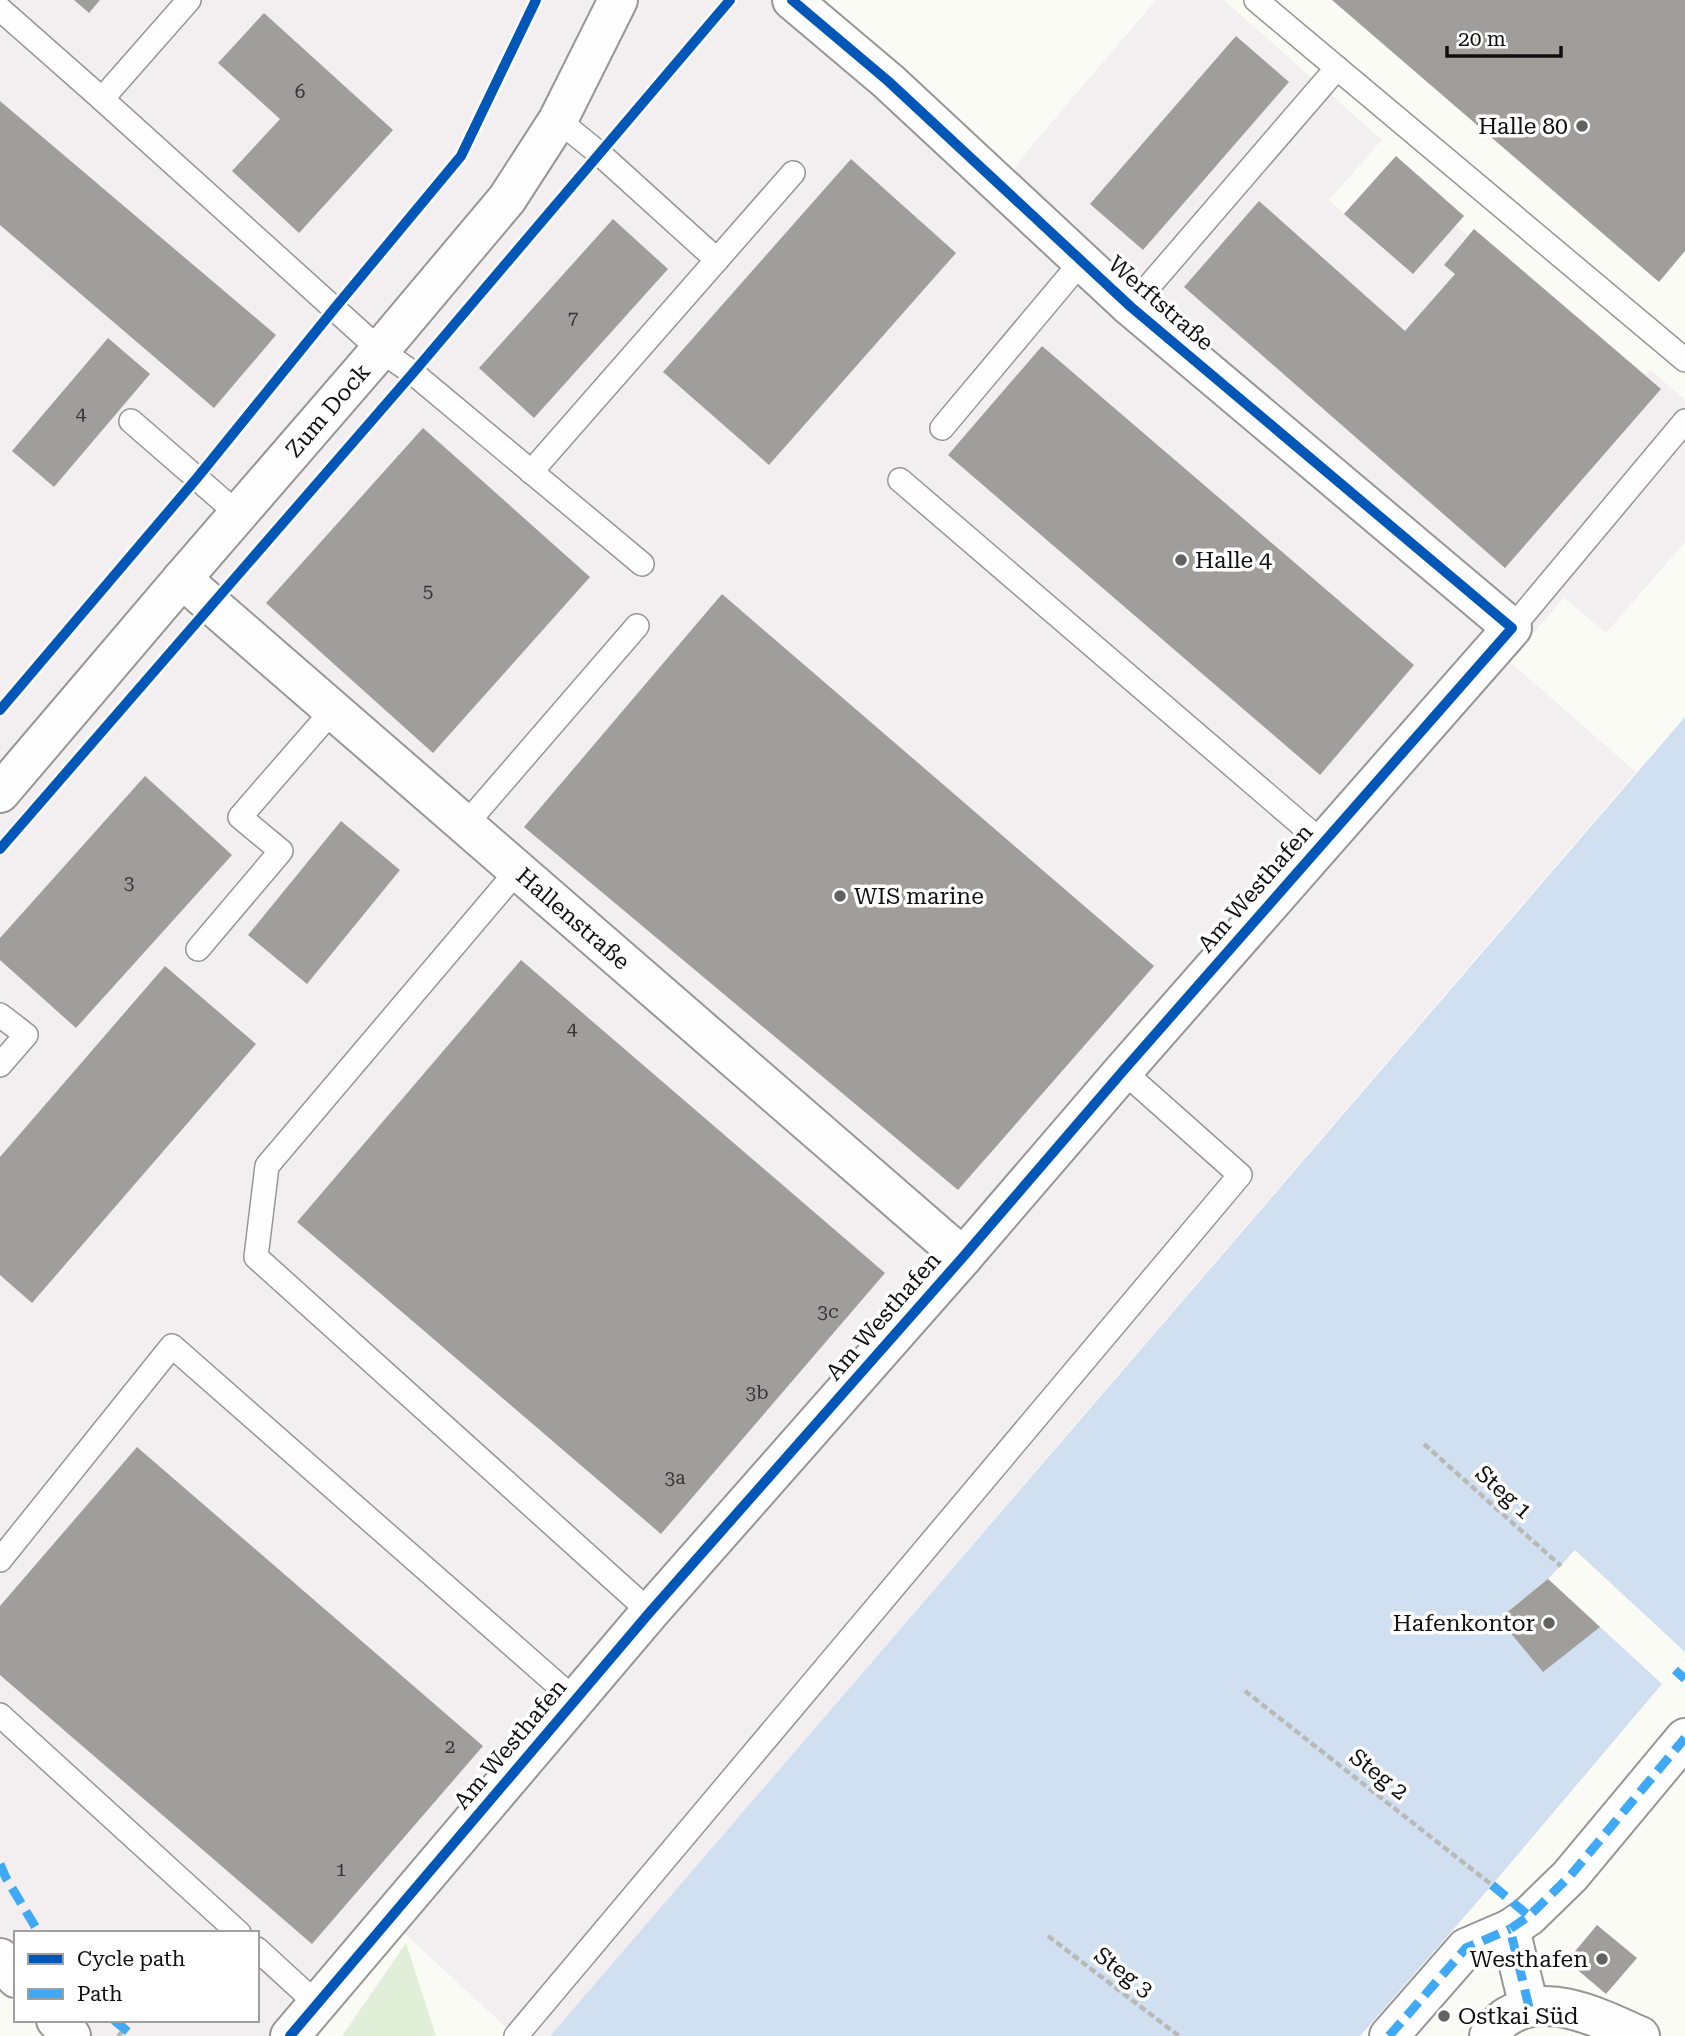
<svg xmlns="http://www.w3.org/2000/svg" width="1685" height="2036" font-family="'Roboto Serif',serif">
<rect width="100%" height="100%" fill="#fbfbf6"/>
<!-- industrial -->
<path fill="#f3eff0" d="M 0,0 L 792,0 L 1002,186 L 1028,150 L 1156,0 L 1224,0 L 1382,140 L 1329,200 L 1413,274 L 1456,225 L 1468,236 L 1474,229 L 1645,374 L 1651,370 L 1685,400 L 1685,542 L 1606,633 L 1564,598 L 1509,661 L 1636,772 L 550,2036 L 515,2036 L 389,1919 L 290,2036 L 71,2036 L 56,2020 L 257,2020 L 257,1933 L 16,1933 L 16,1978 L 0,1958 Z"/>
<!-- green -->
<path fill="#e2efd8" d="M 406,1943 L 436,2036 L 342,2036 Z"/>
<!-- water -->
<path fill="#d0e0f1" d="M 1685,717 L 1685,1659 L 1662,1684 L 1492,1885 L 1360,2036 L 550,2036 Z"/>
<!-- pier -->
<path fill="#fbfbf6" d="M 1575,1550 L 1685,1652 L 1685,1659 L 1662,1684 L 1548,1579 Z"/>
<!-- building -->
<g fill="#9f9e9b">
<path d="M 74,0 L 100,0 L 89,13 Z"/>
<path d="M 1332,0 L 1685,0 L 1685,251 L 1659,282 Z"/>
<path d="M 264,13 L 393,130 L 299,233 L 232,171 L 280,119 L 218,63 Z"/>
<path d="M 1236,36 L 1289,82 L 1143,250 L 1090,204 Z"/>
<path d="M 0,101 L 276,335 L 214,408 L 0,225 Z"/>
<path d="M 1396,156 L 1464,216 L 1413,274 L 1344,214 Z"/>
<path d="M 851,159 L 956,253 L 769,465 L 663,372 Z"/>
<path d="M 1259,201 L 1405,331 L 1455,274 L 1444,265 L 1474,229 L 1661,389 L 1505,568 L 1184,287 Z"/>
<path d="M 613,219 L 668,269 L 534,418 L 479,368 Z"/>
<path d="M 108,338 L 150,374 L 54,487 L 12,451 Z"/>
<path d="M 1042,346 L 1414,665 L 1320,775 L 948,455 Z"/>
<path d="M 423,428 L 590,577 L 433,753 L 266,603 Z"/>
<path d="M 722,594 L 1154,966 L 958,1190 L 524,827 Z"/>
<path d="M 145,776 L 232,855 L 76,1028 L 0,960 L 0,938 Z"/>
<path d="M 341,821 L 400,870 L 307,984 L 248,935 Z"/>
<path d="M 521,960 L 885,1273 L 661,1534 L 297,1222 Z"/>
<path d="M 165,966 L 256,1044 L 32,1303 L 0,1275 L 0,1157 Z"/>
<path d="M 137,1447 L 483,1746 L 312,1944 L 0,1675 L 0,1606 Z"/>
<path d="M 1548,1579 L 1600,1627 L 1543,1672 L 1499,1619 Z"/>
<path d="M 1597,1925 L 1637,1958 L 1606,1994 L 1567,1961 Z"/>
</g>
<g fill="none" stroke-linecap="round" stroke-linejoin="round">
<!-- lane casing -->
<g stroke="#969694" stroke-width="26">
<g id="lane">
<path d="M 1256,0 L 1337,68"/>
<path d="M 0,9 L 102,99 L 189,0"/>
<path d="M 102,99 L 380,350 L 413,373 L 642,564"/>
<path d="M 558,120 L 600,154 L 717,260"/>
<path d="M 1131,307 L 1337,68 L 1685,360"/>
<path d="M 131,421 L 238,514"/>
<path d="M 942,428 L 1082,261"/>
<path d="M 531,472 L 793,173"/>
<path d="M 900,480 L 1323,843"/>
<path d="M 1512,628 L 1685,421"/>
<path d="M 466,824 L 637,626"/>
<path d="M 518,870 L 267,1166 L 256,1257 L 650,1612"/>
<path d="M 198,949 L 281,851 L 240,817 L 333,710"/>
<path d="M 0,1015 L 26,1035 L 0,1065"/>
<path d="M 0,1560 L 172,1346 L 575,1700"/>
<path d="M 0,1715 L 239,1933"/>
<path d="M 257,1949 L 317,2004"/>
<path d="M 516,2036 L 1240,1175 L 1123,1071"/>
</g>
</g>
<!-- street casing -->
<g stroke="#969694" stroke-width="42">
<g id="street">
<path id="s1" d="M 182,579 L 963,1257"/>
<path id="s2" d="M 0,793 L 182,579 L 380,350 L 507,199 L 558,120 L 618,0"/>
<path d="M 0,1958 L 16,1978"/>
<path d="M 1529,2007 L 1510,1929 L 1529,1916 L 1570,1876 L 1685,1738"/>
<path d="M 56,2020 L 71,2036"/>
<path d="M 290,2036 L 650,1612 L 963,1257 L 1123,1071 L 1512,628 L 1131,307 L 888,81 L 792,0"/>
<path d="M 1389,2036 L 1466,1948 L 1510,1929"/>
<path d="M 1489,2036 C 1494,2030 1500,2020 1508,2016 C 1549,1991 1601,2019 1640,2036"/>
</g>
</g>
<!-- path -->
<g stroke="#b9b9b8" stroke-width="4.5" stroke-dasharray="7 3.5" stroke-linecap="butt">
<path d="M 1424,1444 L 1561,1566"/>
<path d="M 1245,1691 L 1492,1885"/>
<path d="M 1048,1936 L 1179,2036"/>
<path d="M 118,2036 L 125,2029"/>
</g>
<!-- lane -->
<use href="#lane" stroke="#fefefe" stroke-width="23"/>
<!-- street -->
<use href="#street" stroke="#fefefe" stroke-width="38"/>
<!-- quiet -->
<g stroke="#3fa9f5" stroke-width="9" stroke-dasharray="18 9" stroke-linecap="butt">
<path d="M 1675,1670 L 1685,1679"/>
<path d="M 0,1864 L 6,1878 L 39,1933"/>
<path d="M 1492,1885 L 1529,1916"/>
<path d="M 1529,2007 L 1510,1929 L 1529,1916 L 1570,1876 L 1685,1738"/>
<path d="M 114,2020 L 133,2036"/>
<path d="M 1389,2036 L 1466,1948 L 1510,1929"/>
</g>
<!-- cycleway casing -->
<g stroke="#fff" stroke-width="15">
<g id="cycleway">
<path d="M 0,710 L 197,478 L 334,309 L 461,156 L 536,0"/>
<path d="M 0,849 L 413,373 L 730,0"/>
<path d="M 290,2036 L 650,1612 L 963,1257 L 1123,1071 L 1512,628 L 1131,307 L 888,81 L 792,0"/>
</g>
</g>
<!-- cycleway -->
<use href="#cycleway" stroke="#0057b8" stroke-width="10"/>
</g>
<!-- markers -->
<g fill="#626260" stroke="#fff" stroke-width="2.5">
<circle cx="1582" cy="126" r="7"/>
<circle cx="1181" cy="560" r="7"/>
<circle cx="840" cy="896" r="7"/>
<circle cx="1549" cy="1623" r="7"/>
<circle cx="1602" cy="1959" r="7"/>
<circle cx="1444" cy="2016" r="7"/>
</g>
<g text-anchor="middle" stroke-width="7" stroke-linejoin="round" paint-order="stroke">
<!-- number labels -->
<g font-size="19" fill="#343433">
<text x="300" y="98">6</text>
<text x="573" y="325">7</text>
<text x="81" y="420">4</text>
<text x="428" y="597">5</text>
<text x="129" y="889">3</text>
<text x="572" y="1035">4</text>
<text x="828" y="1318">3c</text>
<text x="757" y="1399">3b</text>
<text x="675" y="1484">3a</text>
<text x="450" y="1753">2</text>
<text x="341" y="1876">1</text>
</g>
<!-- poi labels -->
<g font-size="23" fill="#101010" stroke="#fff" text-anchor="end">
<text x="1568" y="134">Halle 80</text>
<text x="1195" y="568" text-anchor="start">Halle 4</text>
<text x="854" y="904" text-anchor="start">WIS marine</text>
<text x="1535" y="1631">Hafenkontor</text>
<text x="1588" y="1967">Westhafen</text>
<text x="1458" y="2024" text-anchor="start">Ostkai Süd</text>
</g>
<!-- street labels -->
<g font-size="23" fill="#101010" stroke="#fff">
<text transform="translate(1161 303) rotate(41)" y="8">Werftstraße</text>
<text dy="8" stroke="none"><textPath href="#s2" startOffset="504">Zum Dock</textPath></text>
<text transform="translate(1255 888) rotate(-49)" y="8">Am Westhafen</text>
<text dy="8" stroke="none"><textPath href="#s1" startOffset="518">Hallenstraße</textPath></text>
<text transform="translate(883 1316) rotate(-49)" y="8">Am Westhafen</text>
<text transform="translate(1504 1492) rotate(42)" y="8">Steg 1</text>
<text transform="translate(510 1744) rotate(-50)" y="8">Am Westhafen</text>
<text transform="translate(1379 1774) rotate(38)" y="8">Steg 2</text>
<text transform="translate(1124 1972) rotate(37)" y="8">Steg 3</text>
</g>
</g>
<!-- legend -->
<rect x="14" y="1931" width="245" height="91" fill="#ffffff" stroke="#9f9f9f" stroke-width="2"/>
<rect x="28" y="1954" width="35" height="10" fill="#0057b8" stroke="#9f9f9f" stroke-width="2"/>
<text x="77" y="1966" font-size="21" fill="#101010">Cycle path</text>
<rect x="28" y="1989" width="35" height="10" fill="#3fa9f5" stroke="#9f9f9f" stroke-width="2"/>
<text x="77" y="2001" font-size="21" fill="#101010">Path</text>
<!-- scale -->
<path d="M1447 46v10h114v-10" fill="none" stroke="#101010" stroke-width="3.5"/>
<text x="1458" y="46" font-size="21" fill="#101010" stroke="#ffffff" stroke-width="5" paint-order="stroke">20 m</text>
</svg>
